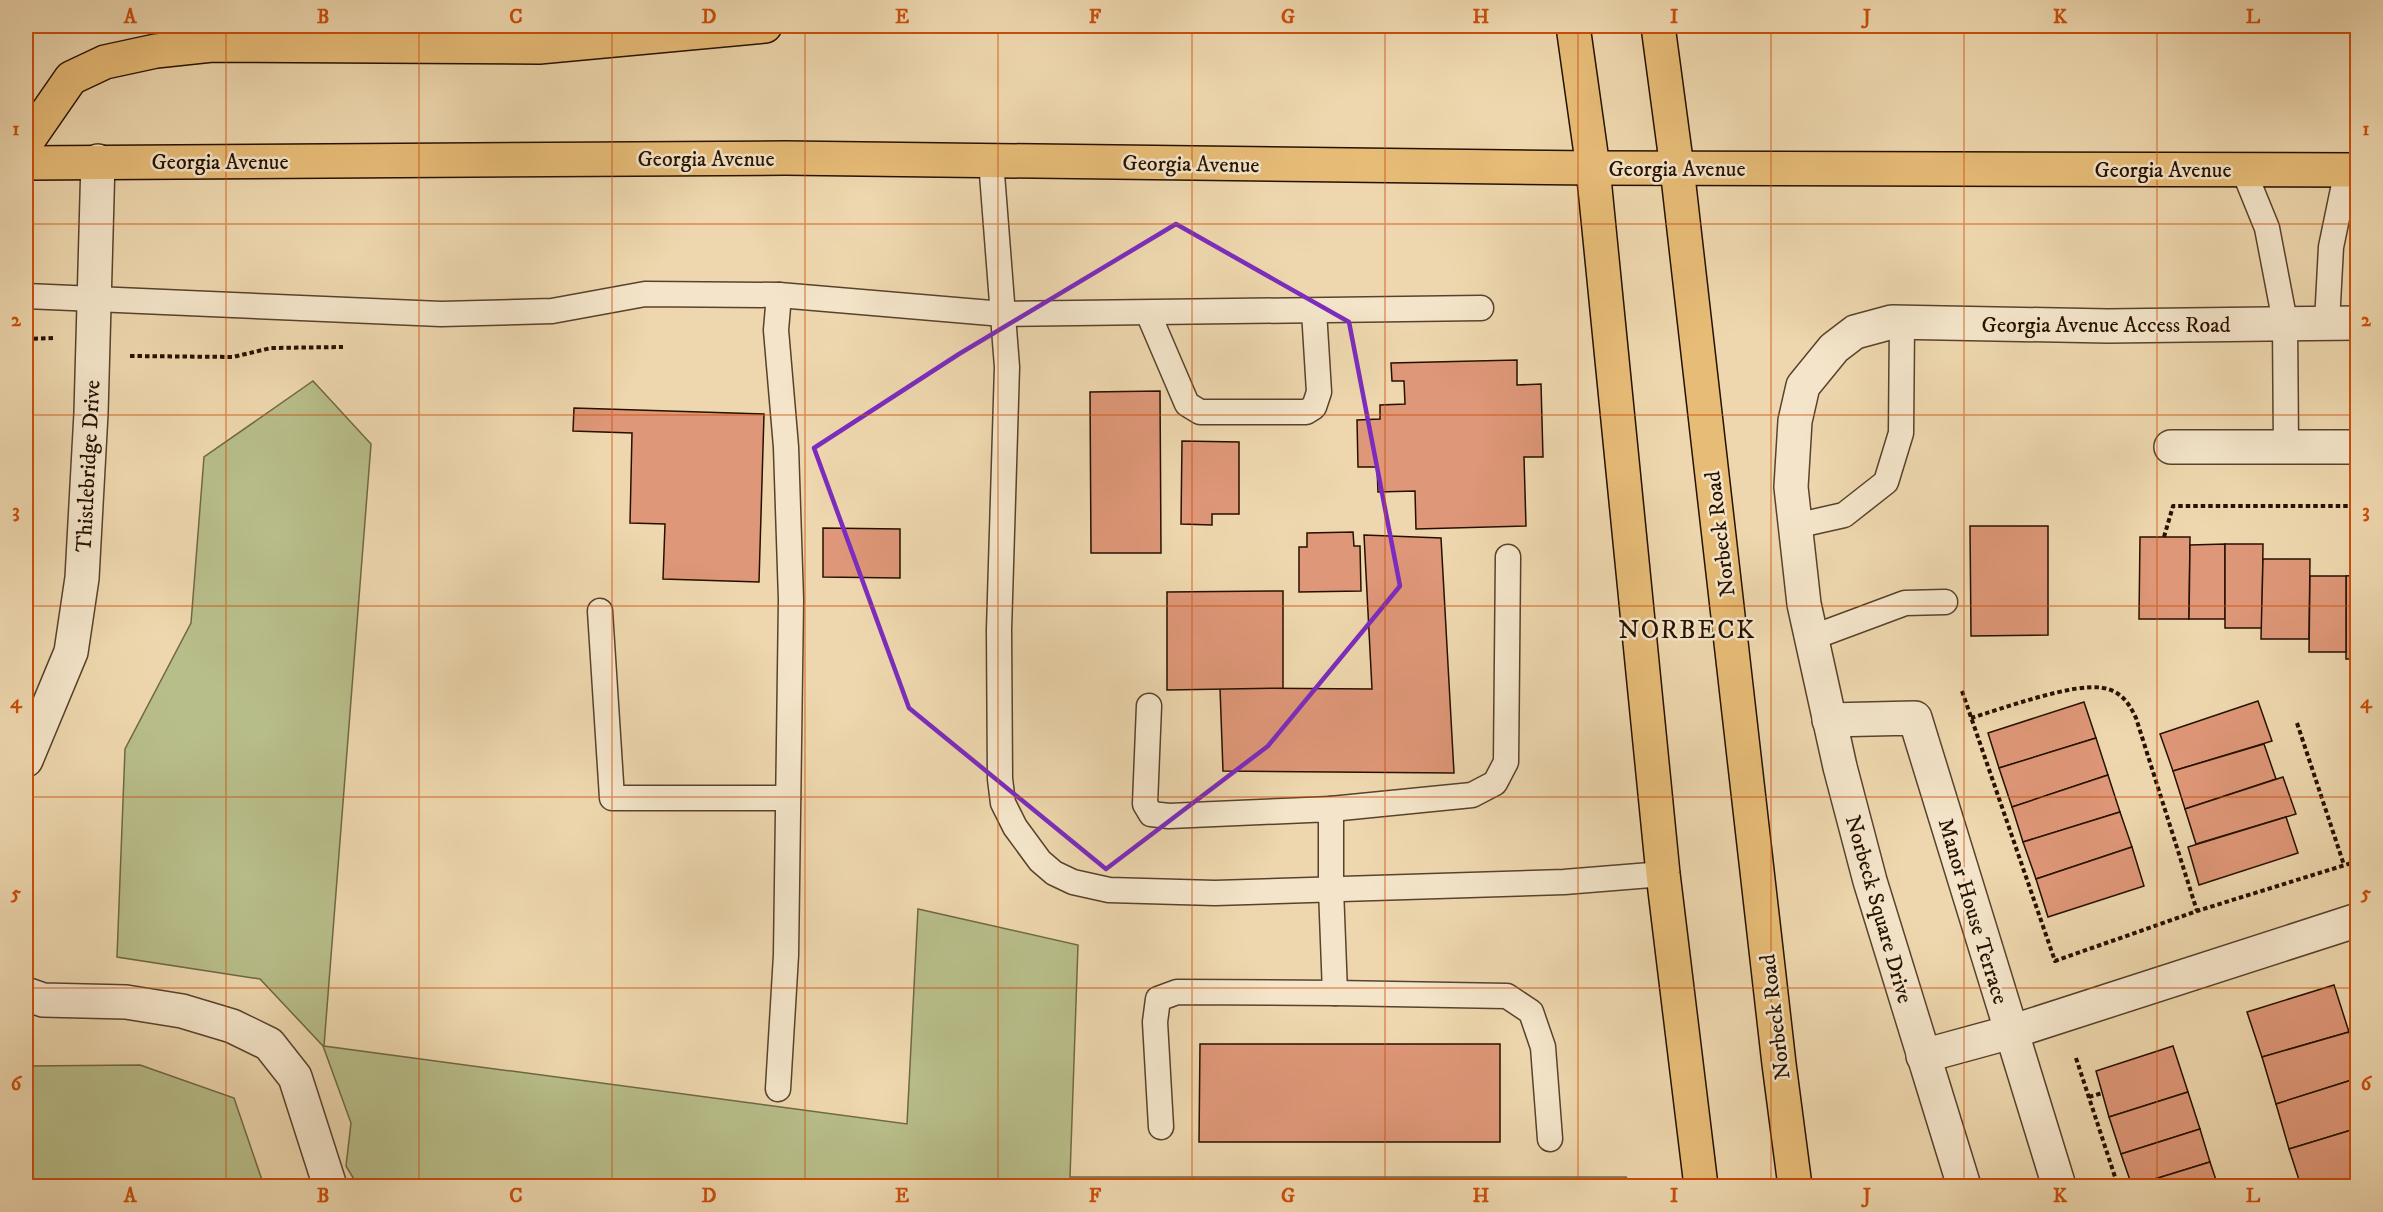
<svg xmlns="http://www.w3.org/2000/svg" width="2383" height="1212" font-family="'IM FELL DW Pica',serif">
<rect width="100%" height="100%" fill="#eed7ae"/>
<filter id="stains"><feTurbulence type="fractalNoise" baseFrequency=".00333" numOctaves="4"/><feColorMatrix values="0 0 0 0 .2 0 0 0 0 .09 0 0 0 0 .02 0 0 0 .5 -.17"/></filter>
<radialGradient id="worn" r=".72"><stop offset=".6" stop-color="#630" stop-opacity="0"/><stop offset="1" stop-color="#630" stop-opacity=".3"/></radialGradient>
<!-- green -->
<g fill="#b8be8a" stroke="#6f6845" stroke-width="1.5">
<path d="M 313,381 L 371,444 L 324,1046 L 907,1124 L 918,909 L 1078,945 L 1070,1177 L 1626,1177 L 1633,1186 L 358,1186 L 346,1166 L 351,1123 L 323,1046 L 260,979 L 117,957 L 125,749 L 191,623 L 204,457 Z"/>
<path d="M 140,1065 L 234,1098 L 264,1186 L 26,1186 L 26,1066 Z"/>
</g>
<!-- building -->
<g fill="#de9778" stroke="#261100" stroke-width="1.5">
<path d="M 1517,360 L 1517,385 L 1541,384 L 1543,457 L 1524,457 L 1526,526 L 1416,529 L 1415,491 L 1378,492 L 1377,467 L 1358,467 L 1357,420 L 1380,419 L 1380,405 L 1405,404 L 1404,381 L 1392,381 L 1391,363 Z"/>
<path d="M 1160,391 L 1161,553 L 1091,553 L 1090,392 Z"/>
<path d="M 574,408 L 764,414 L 759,582 L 663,579 L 665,524 L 630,523 L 632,433 L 573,431 Z"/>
<path d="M 1182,441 L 1239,442 L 1239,514 L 1212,514 L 1212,525 L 1181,524 Z"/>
<path d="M 1970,526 L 2048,526 L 2048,635 L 1971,636 Z"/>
<path d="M 823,528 L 900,529 L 900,578 L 823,577 Z"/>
<path d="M 1353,532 L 1354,546 L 1360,546 L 1361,591 L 1299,592 L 1299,547 L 1307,547 L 1307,533 Z"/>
<path d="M 1364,535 L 1441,538 L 1454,773 L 1223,771 L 1220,688 L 1372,689 Z"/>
<path d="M 2140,537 L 2190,537 L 2189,619 L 2139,619 Z"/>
<path d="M 2225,544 L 2225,619 L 2189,619 L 2190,545 Z"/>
<path d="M 2225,544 L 2263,544 L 2262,628 L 2225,628 Z"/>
<path d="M 2263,559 L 2310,559 L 2309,639 L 2261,639 Z"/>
<path d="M 2358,575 L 2358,659 L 2346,659 L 2346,576 Z"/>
<path d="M 2310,576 L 2346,576 L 2346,652 L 2309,652 Z"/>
<path d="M 1283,591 L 1283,688 L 1167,690 L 1167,592 Z"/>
<path d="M 2258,701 L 2272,741 L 2173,771 L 2160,734 Z"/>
<path d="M 2084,702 L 2096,738 L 1999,768 L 1988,733 Z"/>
<path d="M 2096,738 L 2108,775 L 2012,807 L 1999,768 Z"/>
<path d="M 2264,744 L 2276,779 L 2185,809 L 2173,771 Z"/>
<path d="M 2355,746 L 2358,746 L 2358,825 L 2356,825 Z"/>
<path d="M 2108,775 L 2120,812 L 2023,842 L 2012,807 Z"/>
<path d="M 2283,777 L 2296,814 L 2196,844 L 2185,809 Z"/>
<path d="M 2120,812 L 2132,847 L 2036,879 L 2023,842 Z"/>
<path d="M 2286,817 L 2298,853 L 2199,885 L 2188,847 Z"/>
<path d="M 2132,847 L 2144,886 L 2048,917 L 2036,879 Z"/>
<path d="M 2334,985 L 2349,1032 L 2262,1057 L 2247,1012 Z"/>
<path d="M 2349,1032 L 2358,1061 L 2358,1078 L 2276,1104 L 2262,1057 Z"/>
<path d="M 1200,1044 L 1500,1044 L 1500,1142 L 1199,1142 Z"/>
<path d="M 2173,1046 L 2188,1092 L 2109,1117 L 2096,1071 Z"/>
<path d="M 2358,1078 L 2358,1128 L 2289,1149 L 2276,1104 Z"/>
<path d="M 2188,1092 L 2200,1129 L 2121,1154 L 2109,1117 Z"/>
<path d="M 2358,1128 L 2358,1179 L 2332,1186 L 2301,1186 L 2289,1149 Z"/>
<path d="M 2200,1129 L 2210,1162 L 2132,1186 L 2121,1154 Z"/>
<path d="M 2210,1162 L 2218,1186 L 2132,1186 Z"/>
<path d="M 2358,1179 L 2358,1186 L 2332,1186 Z"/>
</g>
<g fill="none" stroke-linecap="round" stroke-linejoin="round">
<!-- service casing -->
<g stroke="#58422c" stroke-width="27">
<g id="service">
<path d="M 991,161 L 1007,367 L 999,630 L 1000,779 L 1003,803 L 1015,827 L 1040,861 L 1054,873 L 1073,882 L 1109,890 L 1215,893 L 1564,882 L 1663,874"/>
<path d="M 2243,169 L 2267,228 L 2285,322 L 2286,448"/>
<path d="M 26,296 L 441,314 L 552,311 L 645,294 L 779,295 L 1003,314 L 1481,308"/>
<path d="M 1148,313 L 1187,404 L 1200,412 L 1306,412 L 1314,407 L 1319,392 L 1314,311"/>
<path d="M 2327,322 L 2331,247 L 2347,170"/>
<path d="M 1795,526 L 1844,515 L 1886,482 L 1901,433 L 1902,323"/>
<path d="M 600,611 L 612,798 L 788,798"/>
<path d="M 1811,638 L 1905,603 L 1945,602"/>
<path d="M 1149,706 L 1145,804 L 1151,814 L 1169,816 L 1331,809 L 1331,889 L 1335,993 L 1177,992 L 1158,999 L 1155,1022 L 1161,1127"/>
<path d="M 1331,809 L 1472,795 L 1495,783 L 1506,762 L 1508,557"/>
<path d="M 1335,993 L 1507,996 L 1531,1012 L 1543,1047 L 1550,1139"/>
<path d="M 778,1089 L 786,955 L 791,600 L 786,447 L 776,330 L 779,295"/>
</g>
</g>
<!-- minor casing -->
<g stroke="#58422c" stroke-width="36">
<g id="minor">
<path d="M 2171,447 L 2358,447"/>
<path d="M 1829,720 L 1915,718 L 2059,1186"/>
<path d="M 26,760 L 71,652 L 82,578 L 91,413 L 98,161"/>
<path d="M 26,994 L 43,1000 L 126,1002 L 182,1011 L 232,1026 L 269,1044 L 295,1077 L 330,1186"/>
<path d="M 1923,1056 L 2011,1032 L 2358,920"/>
<path d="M 1964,1186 L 1870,881 L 1840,767 L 1804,604 L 1791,487 L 1795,421 L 1803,386 L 1834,348 L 1855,332 L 1892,322 L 2108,326 L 2358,323"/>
</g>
</g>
<!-- primary casing -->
<g stroke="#261100" stroke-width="36">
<g id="primary">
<path d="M 1573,26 L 1593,168 L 1663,874 L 1701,1186"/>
<path d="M 1658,26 L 1677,168 L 1779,1064 L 1795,1186"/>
<path d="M 26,143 L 71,78 L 105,62 L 156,51 L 212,45 L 539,47 L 765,26"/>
<path d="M 26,163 L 785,158 L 1593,168 L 2358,170"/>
</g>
</g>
<!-- path -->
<g stroke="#261100" stroke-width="4" stroke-dasharray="4.5 3" stroke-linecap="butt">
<path d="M 26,339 L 55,338"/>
<path d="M 130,356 L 233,357 L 271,348 L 343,347"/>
<path d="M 2164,537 L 2173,506 L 2358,506"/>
<path d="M 1962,691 L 2055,961 L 2197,911 L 2358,861"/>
<path d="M 1971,718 C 2001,709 2075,682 2103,688 C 2121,691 2129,703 2136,718 L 2197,911"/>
<path d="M 2297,723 L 2344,865"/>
<path d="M 2076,1058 L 2118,1186"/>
<path d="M 2089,1097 L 2102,1093"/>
</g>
<!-- service -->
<use href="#service" stroke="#f4e5ca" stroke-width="24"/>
<!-- minor -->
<use href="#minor" stroke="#f4e5ca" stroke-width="33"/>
<!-- primary -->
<use href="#primary" stroke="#e7bc77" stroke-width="33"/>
</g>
<!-- marked area -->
<path fill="none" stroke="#7b2cbf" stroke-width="4.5" stroke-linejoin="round" d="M 1176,224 L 1349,322 L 1400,586 L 1268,746 L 1106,869 L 909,708 L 814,448 L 959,354 Z"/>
<!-- grid -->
<path fill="none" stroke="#cb4e0a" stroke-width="1.5" stroke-opacity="0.55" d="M 226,26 L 226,1186M 419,26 L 419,1186M 612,26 L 612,1186M 805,26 L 805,1186M 998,26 L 998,1186M 1192,26 L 1192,1186M 1385,26 L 1385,1186M 1578,26 L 1578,1186M 1771,26 L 1771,1186M 1964,26 L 1964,1186M 2157,26 L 2157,1186M 26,224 L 2358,224M 26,415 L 2358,415M 26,606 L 2358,606M 26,797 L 2358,797M 26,988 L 2358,988"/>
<g text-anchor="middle" stroke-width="5" stroke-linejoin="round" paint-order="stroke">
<!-- street labels -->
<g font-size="22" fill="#261100" stroke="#f4e5ca">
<text x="706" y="166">Georgia Avenue</text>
<text x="220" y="169">Georgia Avenue</text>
<text transform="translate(1191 163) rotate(1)" y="8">Georgia Avenue</text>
<text x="1677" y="176">Georgia Avenue</text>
<text x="2163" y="177">Georgia Avenue</text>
<text x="2106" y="332">Georgia Avenue Access Road</text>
<text transform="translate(87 466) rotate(-87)" y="8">Thistlebridge Drive</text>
<text transform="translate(1719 534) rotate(-97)" y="8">Norbeck Road</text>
<text transform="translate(1880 909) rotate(74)" y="8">Norbeck Square Drive</text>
<text transform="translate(1974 911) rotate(73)" y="8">Manor House Terrace</text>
<text transform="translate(1774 1017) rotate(-97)" y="8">Norbeck Road</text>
</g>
<!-- quarter labels -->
<g font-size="26" letter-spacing="1.5" fill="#261100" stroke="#f4e5ca">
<text x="1687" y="638">NORBECK</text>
</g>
</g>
<!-- margin -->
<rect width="2383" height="1212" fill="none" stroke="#eed7ae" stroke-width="66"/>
<rect x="33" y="33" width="2317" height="1146" fill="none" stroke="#cb4e0a" stroke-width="2"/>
<g font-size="20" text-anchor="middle" font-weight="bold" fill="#cb4e0a">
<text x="130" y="23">A</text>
<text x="323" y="23">B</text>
<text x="516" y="23">C</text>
<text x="709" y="23">D</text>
<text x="902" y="23">E</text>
<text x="1095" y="23">F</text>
<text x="1288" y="23">G</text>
<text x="1481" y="23">H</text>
<text x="1674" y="23">I</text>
<text x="1867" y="23">J</text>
<text x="2060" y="23">K</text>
<text x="2253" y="23">L</text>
<text x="16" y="135">1</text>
<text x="2366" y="135">1</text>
<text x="16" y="326">2</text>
<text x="2366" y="326">2</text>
<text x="16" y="517">3</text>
<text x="2366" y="517">3</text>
<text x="16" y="708">4</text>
<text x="2366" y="708">4</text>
<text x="16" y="899">5</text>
<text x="2366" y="899">5</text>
<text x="16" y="1090">6</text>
<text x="2366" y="1090">6</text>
<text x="130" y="1202">A</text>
<text x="323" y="1202">B</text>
<text x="516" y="1202">C</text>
<text x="709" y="1202">D</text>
<text x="902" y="1202">E</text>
<text x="1095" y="1202">F</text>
<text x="1288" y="1202">G</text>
<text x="1481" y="1202">H</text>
<text x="1674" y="1202">I</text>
<text x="1867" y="1202">J</text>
<text x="2060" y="1202">K</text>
<text x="2253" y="1202">L</text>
</g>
<rect width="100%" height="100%" filter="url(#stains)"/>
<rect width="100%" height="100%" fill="url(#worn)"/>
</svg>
